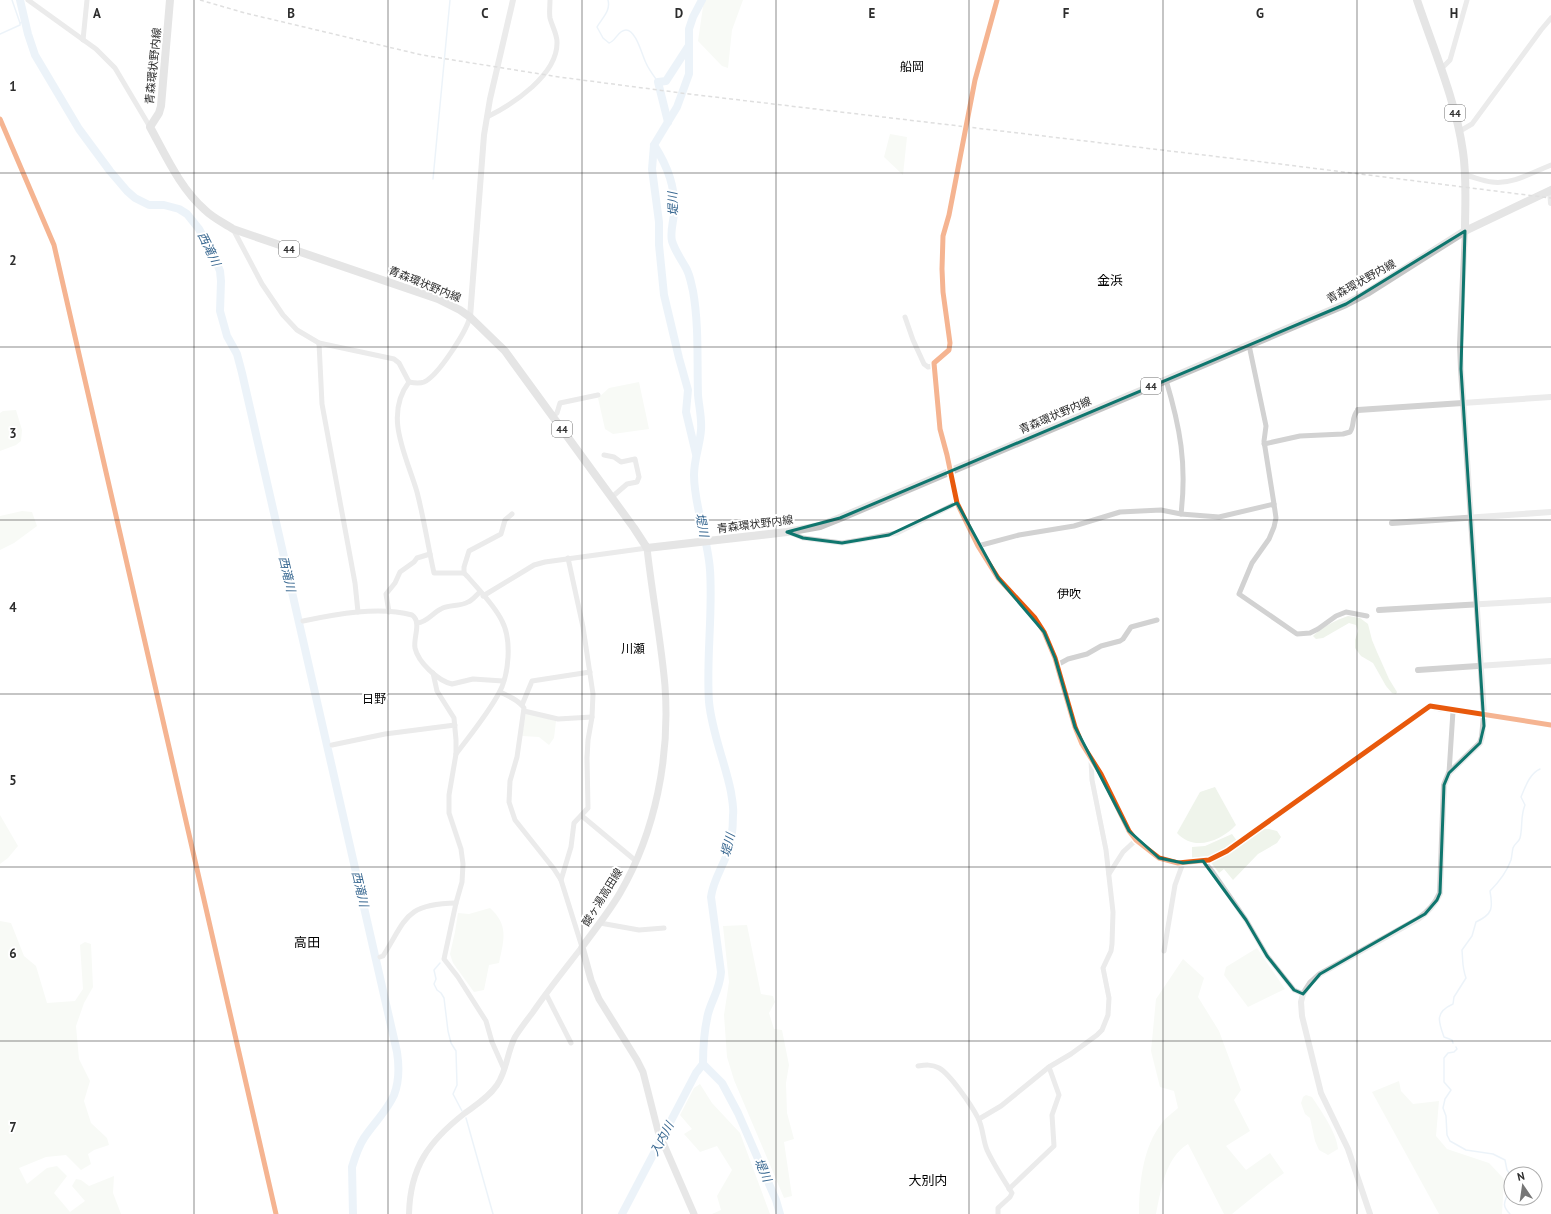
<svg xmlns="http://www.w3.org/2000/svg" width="1551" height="1214" font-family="'PT Sans','Noto Sans JP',sans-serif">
<rect width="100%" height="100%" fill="#fff"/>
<!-- green -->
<g fill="#eff4eb">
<path d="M 704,0 L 743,0 L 732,30 L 728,68 L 722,66 L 698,41 Z"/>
<path d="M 890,134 L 907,137 L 903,175 L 884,157 Z"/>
<path d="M 639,382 L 649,429 L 613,434 L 605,429 L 598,398 L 609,388 Z"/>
<path d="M 16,410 L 22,430 L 21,441 L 16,445 L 0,451 L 0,413 L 3,411 Z"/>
<path d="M 22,511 L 32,512 L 37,526 L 14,543 L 0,550 L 0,516 Z"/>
<path d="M 1348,616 L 1360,618 L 1368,624 L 1372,640 L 1377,652 L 1389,679 L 1397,692 L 1396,694 L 1392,693 L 1386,686 L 1373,663 L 1361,656 L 1355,648 L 1355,640 L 1358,631 L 1356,625 L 1349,623 L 1323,638 L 1316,639 L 1313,636 C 1322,627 1336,620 1348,616 Z"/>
<path d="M 526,713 L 556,721 L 554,738 L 549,745 L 539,737 L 522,736 Z"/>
<path d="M 1215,787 L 1236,825 C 1221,841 1194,852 1177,833 L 1200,792 Z"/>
<path d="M 0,815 L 18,846 L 8,858 L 0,864 Z"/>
<path d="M 1260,829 L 1269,829 L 1277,831 L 1281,837 L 1277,843 L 1258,854 L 1233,880 L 1224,869 L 1219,873 L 1206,856 L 1192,858 L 1192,847 L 1205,846 L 1232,834 L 1240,845 Z"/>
<path d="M 490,908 C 509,925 504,940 499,963 L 489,965 L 484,990 L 474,992 L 453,963 L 450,954 L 455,932 L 458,913 L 469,914 Z"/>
<path d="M 0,921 L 11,923 L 24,956 L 36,966 L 47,1003 L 75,1001 L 83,989 L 80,945 L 85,942 L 91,944 L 93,987 L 84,1003 L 76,1026 L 79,1059 L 90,1081 L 84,1101 L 91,1123 L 107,1138 L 109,1145 L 94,1150 L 88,1154 L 91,1164 L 81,1170 L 66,1155 L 46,1157 L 19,1168 L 27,1184 L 47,1168 L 57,1166 L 67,1176 L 54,1193 L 70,1212 L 85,1201 L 72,1186 L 76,1179 L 81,1180 L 89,1186 L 114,1176 L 113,1193 L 121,1214 L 0,1214 Z"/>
<path d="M 747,925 L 761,994 L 773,996 L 775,1002 L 769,1013 L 774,1029 L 782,1030 L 789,1065 L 786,1083 L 787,1113 L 794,1139 L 784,1142 L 792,1196 L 784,1198 L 734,1080 L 727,1057 L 724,1015 L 729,982 L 723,926 Z"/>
<path d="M 1257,948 L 1285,989 L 1248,1007 L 1224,975 L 1226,967 Z"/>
<path d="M 1183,959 L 1204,978 L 1198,997 L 1219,1031 L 1241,1090 L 1234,1100 L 1250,1131 L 1226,1146 L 1246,1170 L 1270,1153 L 1284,1173 L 1269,1184 L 1232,1214 L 1224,1214 L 1188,1144 C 1165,1158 1161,1190 1156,1214 L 1139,1214 C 1139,1184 1143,1146 1162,1123 C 1166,1117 1173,1113 1178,1108 L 1174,1091 L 1160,1087 L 1151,1051 L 1156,999 Z"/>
<path d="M 1399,1081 L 1401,1091 L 1413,1104 L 1439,1101 L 1436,1136 L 1447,1149 L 1489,1163 L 1504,1179 L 1502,1214 L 1439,1214 L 1372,1092 Z"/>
<path d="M 700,1084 L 712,1103 L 740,1133 L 770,1214 L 712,1214 L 721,1210 L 717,1196 L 732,1170 L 717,1146 L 700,1152 L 684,1134 L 692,1129 L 680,1115 L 694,1088 Z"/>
<path d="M 1306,1095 L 1312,1097 C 1321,1111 1337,1133 1338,1149 L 1328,1155 L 1319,1150 L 1315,1141 L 1310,1118 L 1305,1114 L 1301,1103 L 1303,1097 Z"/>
</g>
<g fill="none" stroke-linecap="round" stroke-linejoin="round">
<!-- stream -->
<g stroke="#d6e5f2" stroke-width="1.5">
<path d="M 12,0 L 20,23 L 25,21"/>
<path d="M 608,0 C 611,11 602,18 597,27 L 603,38 L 609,43 C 616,41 618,30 626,30 C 636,30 642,55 646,63 C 649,70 654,76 658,82"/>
<path d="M 0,34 L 20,25 L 20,23"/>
<path d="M 433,179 L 450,0"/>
<path d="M 440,963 L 434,970 L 436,979 L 434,984 L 437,990 L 441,993 L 444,998 L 448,1031 L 451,1043 L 456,1051 L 457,1085 L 453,1094 L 462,1111"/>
<path d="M 1453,1043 L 1452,1040 L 1444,1037 C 1438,1021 1435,1012 1453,1004 L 1454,997 L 1466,978 C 1462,967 1463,961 1462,950 L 1472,936 L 1476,922 C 1493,914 1493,908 1490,891 C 1498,883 1507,871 1511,860 C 1512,856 1512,852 1513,848 C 1514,844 1519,842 1520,838 C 1523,827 1520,817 1525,805 L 1521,797 C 1525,788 1529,774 1540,769"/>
<path d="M 1456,1047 L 1457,1049 L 1454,1052 L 1448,1053 L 1444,1058 L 1444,1082 L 1451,1090 L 1445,1099 L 1443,1108 L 1446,1116 L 1447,1135 L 1450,1141 L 1466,1150 L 1493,1154 L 1505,1160 L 1507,1170 L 1511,1175"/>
<path d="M 466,1118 L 493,1214"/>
<path d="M 1510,1214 C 1500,1204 1506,1201 1509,1190 C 1510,1186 1510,1181 1511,1177"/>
</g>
<!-- river -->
<g stroke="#d6e5f2" stroke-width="8">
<path d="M 20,0 L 28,34 L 35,55 L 79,129 L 110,171 L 127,191 L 135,198 L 149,205 L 164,205 L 179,209 L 187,214 L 199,229 L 215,259 L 220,271 L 221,281 L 220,311 L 227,336 L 237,354 L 242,373 L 397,1052 C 399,1065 399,1082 394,1095 C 387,1111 373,1124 364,1138 C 358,1147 355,1157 352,1167 L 353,1214"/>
<path d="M 668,122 L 658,82 L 666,81 L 688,47"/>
<path d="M 654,145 C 668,167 676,188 674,214 C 673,223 670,233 672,241 C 675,251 681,259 686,268 C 690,275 691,283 693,291 C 699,325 697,360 698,395 C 699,407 702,418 701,430 C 700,445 694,459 694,475 C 694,507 708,538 710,570 C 713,614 706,658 709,702 C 712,733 725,762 731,792 C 732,800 734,808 733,815 C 733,828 732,842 727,854 C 722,868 713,881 711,897 L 721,972 C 720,989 712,999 708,1014 C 704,1031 703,1047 703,1064 L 722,1083 L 738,1113 L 776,1200 L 780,1214"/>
<path d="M 696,454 L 686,412 L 688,390 L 679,358 L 664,295 L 659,245 L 659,222 L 652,169 L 654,145 L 677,107 L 689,74 L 689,29 L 693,17 L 702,0"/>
<path d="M 622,1214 L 696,1073 L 703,1064"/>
</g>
<!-- minor -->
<g stroke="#d2d2d2" stroke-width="5">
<path d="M 28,0 L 96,49 L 115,68 L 150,127"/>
<path d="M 997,0 L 975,80 L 949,215 L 943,236 L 942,269 L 943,292 L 950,343 L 949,350 L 934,363 L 940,429 L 947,455 L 957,503 L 978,546 L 998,578 L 1035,618 L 1044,632 L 1055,658 L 1075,727 L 1082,744 L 1101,774 L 1129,831 L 1136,840 L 1159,858 L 1178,863 L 1209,860 L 1227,851 L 1430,706"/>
<path d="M 83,40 L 87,0"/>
<path d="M 1441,69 L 1450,60 L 1467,0"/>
<path d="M 487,117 C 513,104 558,75 557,42 C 557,34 552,26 550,18 C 549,13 550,6 550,0"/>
<path d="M 1460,131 L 1472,124 L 1541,30 L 1551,18"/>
<path d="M 1465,175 C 1474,177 1483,181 1492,182 C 1512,185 1533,172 1551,165"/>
<path d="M 233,229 L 262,284 L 283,315 L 297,330 L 319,343 L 394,359 L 399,363 L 409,382"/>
<path d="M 905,317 L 913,340 L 924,364 L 928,367 L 933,366"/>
<path d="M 319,343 L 322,404 L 355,583 L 358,612"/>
<path d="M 1249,345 L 1266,426 L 1264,441 L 1274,504"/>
<path d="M 1166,380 C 1180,427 1187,464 1181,514"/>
<path d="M 409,382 C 383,416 407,457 417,492 C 424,519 428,546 434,573 L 464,573 L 468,577 C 479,590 495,606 502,621 C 512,640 509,675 499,693 C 487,715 471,734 456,754"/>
<path d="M 409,382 C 414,383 419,384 424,382 C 438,376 466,332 470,317"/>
<path d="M 553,416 L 557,413 L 560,403 L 598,395"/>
<path d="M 1264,444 L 1300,436 L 1343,434 L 1350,432 C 1355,425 1351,417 1358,410"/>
<path d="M 604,455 L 614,457 L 621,462 L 635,459 L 639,477 L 637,482 L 627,484 L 612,497"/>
<path d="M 788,532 L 803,538 L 842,543 L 860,540 L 897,533 L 957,503"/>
<path d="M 978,546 L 1019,535 L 1074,526 L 1120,512 L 1161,510 L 1181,514 L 1219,517 L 1274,504 L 1276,518 L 1274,527 L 1269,539 L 1252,563 L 1239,594 L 1297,634 L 1310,633 L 1318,629 L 1336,616 L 1346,612 L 1367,616"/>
<path d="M 464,573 L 464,567 L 469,551 L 501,534 L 505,520 L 512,514"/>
<path d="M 483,596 L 534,565 L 545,562 L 647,548"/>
<path d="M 389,612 L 386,594 L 395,583 L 400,572 L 414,562 L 417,558 L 430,554"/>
<path d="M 303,621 C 336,614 379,606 412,615 C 422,622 413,638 415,648 C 418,662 438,681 452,684 L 473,679 L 503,681"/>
<path d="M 417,623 C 428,622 432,613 441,609 C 449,604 460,607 468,602 C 473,600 476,595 480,592"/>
<path d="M 1057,665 L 1068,659 L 1087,654 L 1101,646 L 1120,641 L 1123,639 L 1131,627 L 1157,620"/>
<path d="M 433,673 L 437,691 L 454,718 L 456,740 L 456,754 L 449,795 L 449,813 L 461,849 L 463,864 L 462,882 L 456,903 L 444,959 L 458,977 L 486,1021 L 492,1042 L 504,1069"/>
<path d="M 500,692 C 508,696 519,700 524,708 L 517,757 L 510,781 L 509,802 L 515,820 L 554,869 L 561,880 L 582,947"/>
<path d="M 522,705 L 532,681 L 590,672"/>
<path d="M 1442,709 L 1551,725"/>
<path d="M 524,711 L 558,719 L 592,717"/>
<path d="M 332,745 L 385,734 L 455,725"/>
<path d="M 1449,773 L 1453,711"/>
<path d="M 582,816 L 636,861"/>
<path d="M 1203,861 L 1212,871 L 1246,920 L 1267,956 L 1294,990 L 1303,994"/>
<path d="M 1109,874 L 1123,852 L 1136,840"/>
<path d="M 561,880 L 571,847 L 574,823 L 588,808 L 587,758 L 588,740 L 592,717 L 593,694 L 583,627 L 568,558"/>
<path d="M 600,923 L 639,930 L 664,928"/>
<path d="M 1164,951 L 1175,885 L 1183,863"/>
<path d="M 380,957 L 383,956 C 407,918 405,904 456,903"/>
<path d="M 546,994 L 571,1043"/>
<path d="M 918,1066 C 925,1065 932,1064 939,1068 C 950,1074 972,1106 978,1118 C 983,1127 983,1141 987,1150 C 994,1165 1003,1179 1012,1193 L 1010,1197 L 998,1208 L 998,1214"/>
<path d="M 979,1119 L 1001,1106 L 1049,1067 L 1071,1054 L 1097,1035 L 1102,1030 L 1108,1015 L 1109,998 L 1103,968 L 1111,951 L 1112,944 L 1113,912 L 1106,850 L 1092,780 L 1091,760"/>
<path d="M 1009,1189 L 1054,1146 L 1052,1115 L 1059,1095 L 1049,1067"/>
</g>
<!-- tertiary -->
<g stroke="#d2d2d2" stroke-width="6">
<path d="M 0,119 L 54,245 L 276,1214"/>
<path d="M 1550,190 L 1551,203"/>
<path d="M 470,317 L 484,135 L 490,99 L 513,0"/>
<path d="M 1358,410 L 1551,397"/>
<path d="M 1392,523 L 1551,512"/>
<path d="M 1379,610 L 1551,600"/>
<path d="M 1418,670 L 1551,661"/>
<path d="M 1430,706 L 1442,709"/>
<path d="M 409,1214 C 410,1167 429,1141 465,1113 C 476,1105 489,1097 497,1085 C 507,1071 507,1052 515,1037 C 520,1029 527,1020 533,1012 C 548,990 565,969 582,947"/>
<path d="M 1370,1214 L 1348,1149 L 1321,1093 L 1302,1016 L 1301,1002 L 1303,994 L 1310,983 L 1320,974 L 1418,919 C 1428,912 1435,905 1440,893 L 1444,785 L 1449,773 L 1480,743 L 1482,737 L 1484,715 L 1461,369 L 1460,345 L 1465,231"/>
</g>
<!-- secondary -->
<path stroke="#cbcbcb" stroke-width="7" d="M 647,548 C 652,594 661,640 665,686 C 670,756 656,831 620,893 C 609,912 595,929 582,947 L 591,980 L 599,999 L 637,1060 L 643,1072 L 658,1131 L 694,1214"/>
<!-- primary -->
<g stroke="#c5c5c5" stroke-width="8">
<path d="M 170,0 L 161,106 L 159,113 L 150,127 C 166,156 180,188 205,210 C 213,218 224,223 233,229 L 438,299 L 460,310 L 470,317 L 505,351 L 634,528 L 647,548 L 787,532 L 820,526 L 840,518 L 1346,304 L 1367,293 L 1465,231 L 1551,190"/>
<path d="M 1417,0 C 1433,48 1456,101 1463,152 C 1467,178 1465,205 1465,231"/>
</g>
<!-- rail -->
<path stroke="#b9b9b9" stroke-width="1.5" stroke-dasharray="4 3" stroke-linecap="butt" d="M 200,0 L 245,13 L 422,55 L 559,77 L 689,94 L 1288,165 L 1551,198"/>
<!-- cycleway casing -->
<g stroke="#fff" stroke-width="8">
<g id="cycleway">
<path d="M 997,0 L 975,80 L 949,215 L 943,236 L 942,269 L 943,292 L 950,343 L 949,350 L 934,363 L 940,429 L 947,455 L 957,503 L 978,546 L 998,578 L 1035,618 L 1044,632 L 1055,658 L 1075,727 L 1082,744 L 1101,774 L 1129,831 L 1136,840 L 1159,858 L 1178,863 L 1209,860 L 1227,851 L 1430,706 L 1551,725"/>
<path d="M 0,119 L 54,245 L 276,1214"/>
</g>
</g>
<!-- cycleway -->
<use href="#cycleway" stroke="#e8590c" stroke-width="5"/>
</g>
<!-- marked area -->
<path d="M0 0H1551V1214H0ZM 1465,231 L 1461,369 L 1484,726 L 1480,743 L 1449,773 L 1444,785 L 1440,893 L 1437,900 L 1425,914 L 1320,974 L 1303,994 L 1294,990 L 1267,956 L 1246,920 L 1203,861 L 1183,863 L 1159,858 L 1129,831 L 1075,727 L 1055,658 L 1044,632 L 998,578 L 957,503 L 889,535 L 842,543 L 803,538 L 787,532 L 840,518 L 1346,304 Z" fill="#fff" fill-opacity=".55" fill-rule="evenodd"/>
<path fill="none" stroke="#0f766e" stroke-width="3" stroke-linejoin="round" d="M 1465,231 L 1461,369 L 1484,726 L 1480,743 L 1449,773 L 1444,785 L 1440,893 L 1437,900 L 1425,914 L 1320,974 L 1303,994 L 1294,990 L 1267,956 L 1246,920 L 1203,861 L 1183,863 L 1159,858 L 1129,831 L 1075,727 L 1055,658 L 1044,632 L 998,578 L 957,503 L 889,535 L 842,543 L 803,538 L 787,532 L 840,518 L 1346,304 Z"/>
<!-- grid -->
<path fill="none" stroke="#2d2d2d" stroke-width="1" stroke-opacity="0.55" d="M 194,0 L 194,1214M 388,0 L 388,1214M 582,0 L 582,1214M 776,0 L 776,1214M 969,0 L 969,1214M 1163,0 L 1163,1214M 1357,0 L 1357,1214M 0,173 L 1551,173M 0,347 L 1551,347M 0,520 L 1551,520M 0,694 L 1551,694M 0,867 L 1551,867M 0,1041 L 1551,1041"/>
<g text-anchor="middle" stroke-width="4" stroke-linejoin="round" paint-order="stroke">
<!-- shield labels -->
<g fill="#fff" stroke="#6c6c6c" stroke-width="1">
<rect x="1445" y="105" width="20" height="16" rx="3"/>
<rect x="279" y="241" width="20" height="16" rx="3"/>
<rect x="1141" y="378" width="20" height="16" rx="3"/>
<rect x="552" y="421" width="20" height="16" rx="3"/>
</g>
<g font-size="10" font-weight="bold" fill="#2d2d2d">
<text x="1455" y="117">44</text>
<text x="289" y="253">44</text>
<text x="1151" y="390">44</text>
<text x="562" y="433">44</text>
</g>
<!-- street labels -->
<g font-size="11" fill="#2d2d2d" stroke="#fff">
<text transform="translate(153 66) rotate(-84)" y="4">青森環状野内線</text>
<text transform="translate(1361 281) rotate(-29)" y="4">青森環状野内線</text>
<text transform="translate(425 284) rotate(22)" y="4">青森環状野内線</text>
<text transform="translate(1055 415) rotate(-23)" y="4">青森環状野内線</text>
<text transform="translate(755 524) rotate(-7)" y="4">青森環状野内線</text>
<text transform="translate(602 897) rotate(-58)" y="4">酸ヶ湯高田線</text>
</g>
<!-- neighbourhood labels -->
<g font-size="12" fill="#000" stroke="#fff">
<text x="912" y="71">船岡</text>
<text x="1069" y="598">伊吹</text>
<text x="633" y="653">川瀬</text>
<text x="374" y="703">日野</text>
</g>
<!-- water labels -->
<g font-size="12" font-style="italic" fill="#396891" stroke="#fff">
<text transform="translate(673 204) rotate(-92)" y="4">堤川</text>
<text transform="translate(209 249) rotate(64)" y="4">西滝川</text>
<text transform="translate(702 525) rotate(79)" y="4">堤川</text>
<text transform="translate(287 574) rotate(77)" y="4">西滝川</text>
<text transform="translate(728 845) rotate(-77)" y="4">堤川</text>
<text transform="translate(360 889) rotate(77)" y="4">西滝川</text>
<text transform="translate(662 1139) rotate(-62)" y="4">入内川</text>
<text transform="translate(763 1170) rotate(66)" y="4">堤川</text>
</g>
<!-- quarter labels -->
<g font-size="13" fill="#000" stroke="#fff">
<text x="1110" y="285">金浜</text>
<text x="307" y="947">高田</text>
<text x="928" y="1185">大別内</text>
</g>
</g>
<g font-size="13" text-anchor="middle" font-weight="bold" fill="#2d2d2d" stroke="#fff" stroke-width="4" stroke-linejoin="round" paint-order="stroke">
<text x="97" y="18">A</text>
<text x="291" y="18">B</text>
<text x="485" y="18">C</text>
<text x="679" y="18">D</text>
<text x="872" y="18">E</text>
<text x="1066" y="18">F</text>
<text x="1260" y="18">G</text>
<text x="1454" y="18">H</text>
<text x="13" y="91">1</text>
<text x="13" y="265">2</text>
<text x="13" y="438">3</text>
<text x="13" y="612">4</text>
<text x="13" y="785">5</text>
<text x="13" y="958">6</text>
<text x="13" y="1132">7</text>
</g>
<!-- north arrow -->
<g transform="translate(1523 1186) rotate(347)"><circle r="19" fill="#ffffff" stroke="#ababab"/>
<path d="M0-3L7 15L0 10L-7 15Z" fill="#767676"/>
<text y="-6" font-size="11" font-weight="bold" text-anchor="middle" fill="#2d2d2d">N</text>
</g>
</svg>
